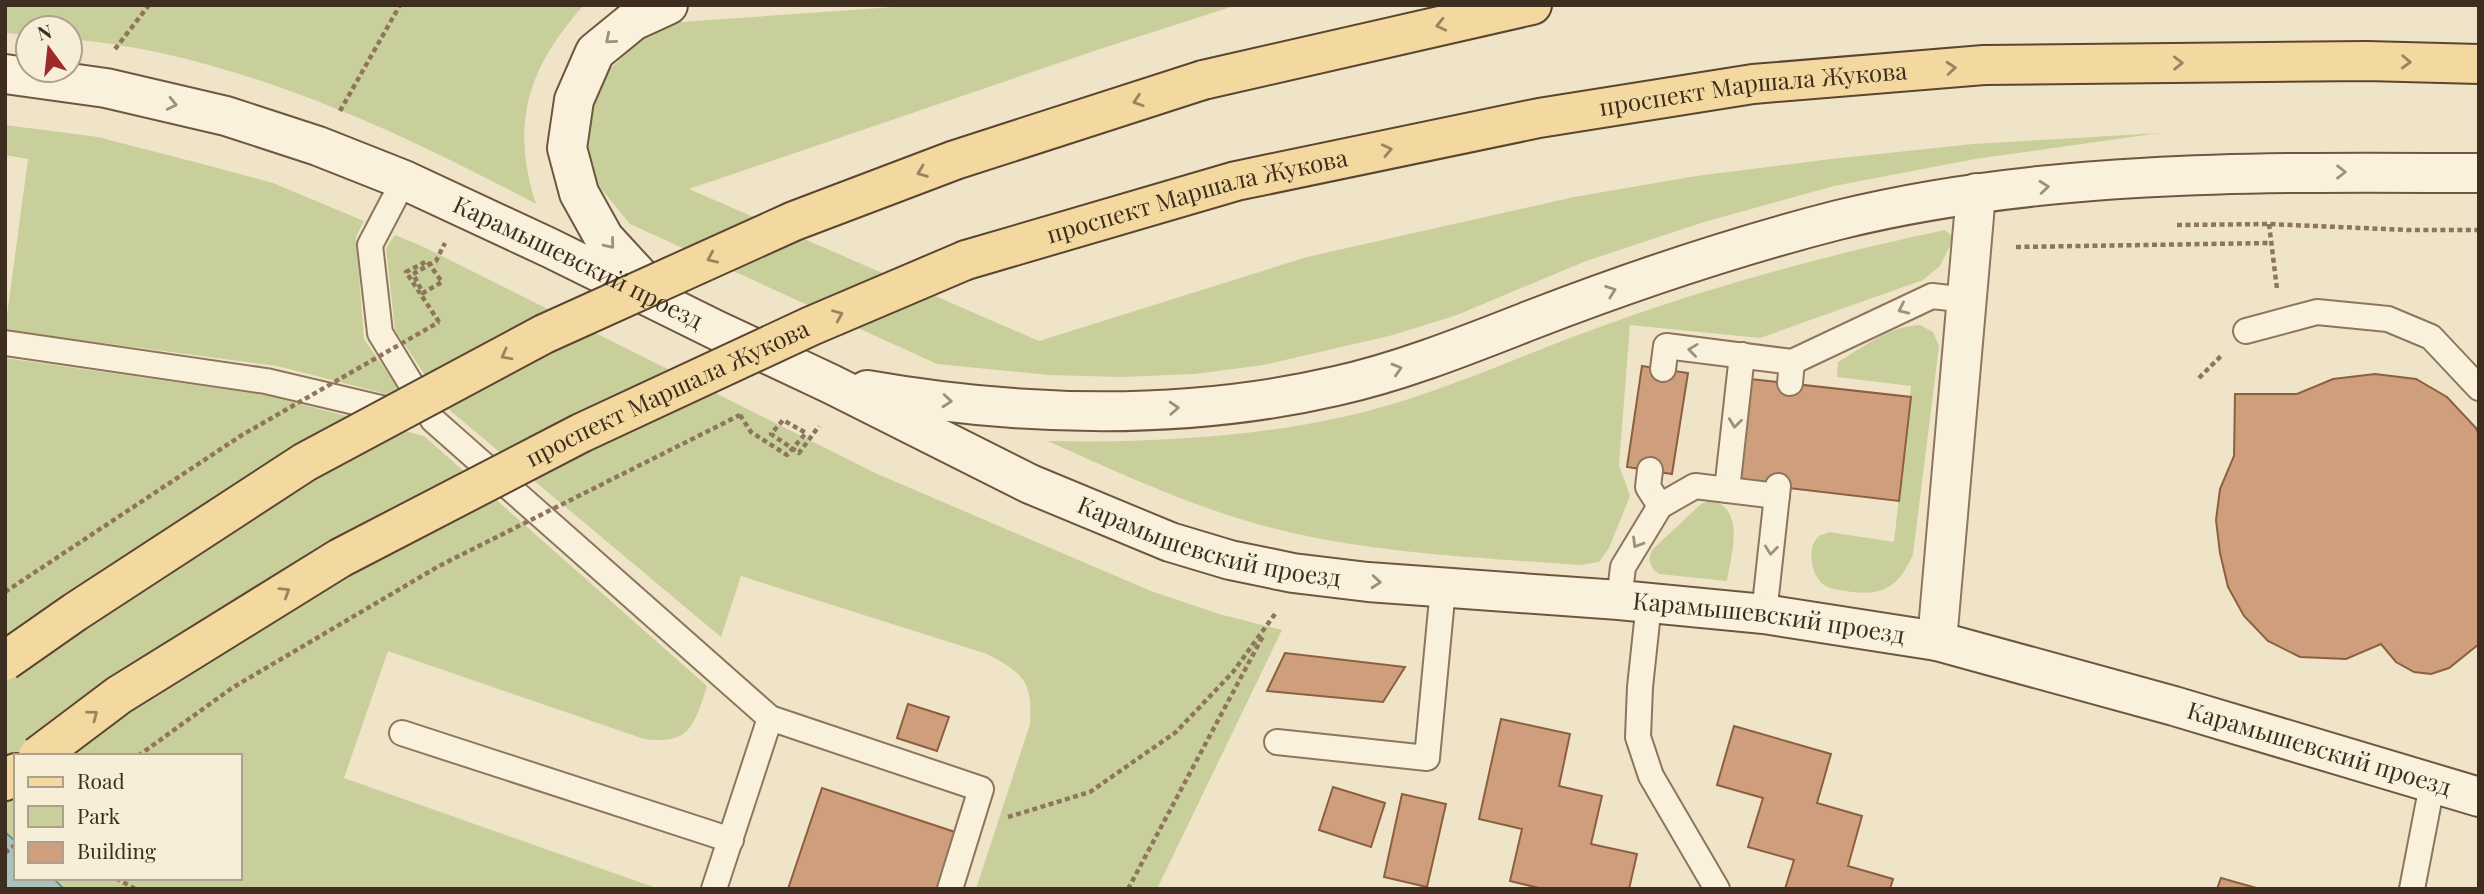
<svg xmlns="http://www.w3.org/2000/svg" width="2484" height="894" font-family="'Playfair Display',serif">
<rect width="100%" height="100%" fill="#f0e4c8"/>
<!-- green -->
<g fill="#c9cf9b">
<path d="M 5,5 L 584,5 C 528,67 510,124 536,204 C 395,129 231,53 70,39 L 70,28 L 28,28 L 28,35 L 5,33 Z"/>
<path d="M 922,5 L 1237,5 L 1094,51 L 689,189 L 1039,341 L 1307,257 L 1574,197 L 1696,176 L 1831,159 L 1973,144 L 2160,133 L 1975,159 L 1834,186 L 1704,222 L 1586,261 L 1457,315 L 1393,335 L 1263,365 L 1195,374 L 1121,377 L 1048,375 L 937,364 L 630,224 L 598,185 L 586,145 L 590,108 L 611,68 L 641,39 L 681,22 Z"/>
<path d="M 5,125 L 98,137 L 210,166 L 273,183 L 364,221 L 356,237 L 364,339 L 406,399 L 277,366 L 5,330 L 28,159 L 5,155 Z"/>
<path d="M 1945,230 L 1954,238 L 1940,266 L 1923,280 L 1760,338 L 1630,325 L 1619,465 L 1630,496 L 1609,548 L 1599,562 L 1580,565 C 1486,558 1385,554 1293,533 C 1207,514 1128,477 1048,441 C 1148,443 1246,438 1343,417 C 1435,397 1520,355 1608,324 C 1719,284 1831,254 1945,230 Z"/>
<path d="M 395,235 L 426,248 L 875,473 L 1151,591 L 1219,614 L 1282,630 L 1157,889 L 976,889 L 1030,724 C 1033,681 1023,673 987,654 L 741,576 L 721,637 L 447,408 L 395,330 L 386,248 Z"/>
<path d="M 1920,325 L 1933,332 L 1939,346 L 1913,554 C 1900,585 1885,596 1851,592 C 1842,590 1832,590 1824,585 C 1811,576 1806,547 1819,536 C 1821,535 1828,533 1829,532 L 1894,542 L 1911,386 L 1837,377 L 1838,362 C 1864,347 1889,326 1920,325 Z"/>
<path d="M 5,358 L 265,395 L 424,436 L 707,686 C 694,725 691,745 644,739 L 388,651 L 344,778 L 659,889 L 64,889 L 53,878 L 240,878 L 240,756 L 16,756 L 16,842 L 5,832 Z"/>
<path d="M 1712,500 C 1746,511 1731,554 1727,581 L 1659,574 L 1653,569 L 1649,560 L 1652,550 L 1701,504 Z"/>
</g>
<!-- water -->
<path fill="#a9c4bc" stroke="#6f938a" stroke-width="2" d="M 5,832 L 16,842 L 16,878 L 53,878 L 64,889 L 5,889 Z"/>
<!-- building -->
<g fill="#cf9f7d" stroke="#8d5f41" stroke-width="2">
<path d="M 1642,366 L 1688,373 L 1672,474 L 1627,467 Z"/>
<path d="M 2375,374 L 2416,379 L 2447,397 L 2476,428 L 2479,436 L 2479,644 L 2449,668 L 2431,674 L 2414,672 L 2396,662 L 2381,644 L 2346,659 L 2300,657 L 2268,641 L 2244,616 L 2228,587 L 2220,553 L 2216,520 L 2220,489 L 2234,456 L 2235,394 L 2297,394 L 2333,379 Z"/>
<path d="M 1750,379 L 1911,397 L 1899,501 L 1738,482 Z"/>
<path d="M 1285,653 L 1405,667 L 1383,702 L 1267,691 Z"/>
<path d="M 908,704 L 949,717 L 937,751 L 897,738 Z"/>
<path d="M 1501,719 L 1570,734 L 1559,786 L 1602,796 L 1591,844 L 1637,854 L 1629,889 L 1543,889 L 1510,881 L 1522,829 L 1479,819 Z"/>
<path d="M 1734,726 L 1831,754 L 1817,803 L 1862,816 L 1848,866 L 1893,879 L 1890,889 L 1785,889 L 1794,860 L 1748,847 L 1763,798 L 1717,785 Z"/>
<path d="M 1333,787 L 1385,803 L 1371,847 L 1319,830 Z"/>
<path d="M 822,788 L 961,834 L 942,889 L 788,889 Z"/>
<path d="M 1402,794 L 1446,804 L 1427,887 L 1384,877 Z"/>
<path d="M 2221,878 L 2260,889 L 2217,889 Z"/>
</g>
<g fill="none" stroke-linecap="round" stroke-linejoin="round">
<!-- lane casing -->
<g stroke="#8d765c" stroke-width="28">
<g id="lane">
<path d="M 404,180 L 370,245 L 380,333 L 433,420 L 770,718 L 714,889"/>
<path d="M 2246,331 L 2317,312 L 2388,319 L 2431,337 L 2479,388"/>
<path d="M 5,343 L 266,381 L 402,413"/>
<path d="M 1663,369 L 1666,346 L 1792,362"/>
<path d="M 1790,383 L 1792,362 L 1932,296 L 1968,300"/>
<path d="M 1650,470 L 1648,487 L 1660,506"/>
<path d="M 1727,490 L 1742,355"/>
<path d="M 1619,600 L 1623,567 L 1660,506 L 1695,486 L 1777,496"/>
<path d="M 1649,603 L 1640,687 L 1638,737 L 1651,776 L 1717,889"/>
<path d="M 1764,614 L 1778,486"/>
<path d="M 770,718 L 981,789 L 950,889"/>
<path d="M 402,733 L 731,840"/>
<path d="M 1277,742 L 1427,758 L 1443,588"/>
<path d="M 2412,889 L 2432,785"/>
</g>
</g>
<!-- street casing -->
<g stroke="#8d765c" stroke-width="42">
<path id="street" d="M 1937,641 L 1976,193"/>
</g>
<!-- secondary casing -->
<g stroke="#6f573f" stroke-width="42">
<g id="secondary">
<path id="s1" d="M 5,74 L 106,88 L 226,116 L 318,146 L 404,180 L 550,248 L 716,330 L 831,384 L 1030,484 L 1170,542 L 1230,560 L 1293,573 L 1368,582 L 1619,600 L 1764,614 L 1937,641 L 2174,706 L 2479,797"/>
<path d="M 650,288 L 604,238 L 579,193 L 567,148 L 574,100 L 595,52 L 633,21 L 668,5"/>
<path d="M 867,390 C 1021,417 1184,421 1336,386 C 1403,371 1467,345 1531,320 C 1632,281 1733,247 1838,220 C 2044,169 2267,172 2479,173"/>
</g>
</g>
<!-- primary casing -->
<g stroke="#5b4430" stroke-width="42">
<g id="primary">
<path d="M 1203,80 L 1532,5"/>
<path id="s2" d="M 966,260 L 1236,181 L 1539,118 L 1753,84 L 1984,65 L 2367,61 L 2479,64"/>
<path d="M 5,781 L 16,773"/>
</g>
</g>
<!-- path -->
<g stroke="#8d765c" stroke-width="4.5" stroke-dasharray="5 3.5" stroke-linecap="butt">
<path d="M 115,49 L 149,5"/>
<path d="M 340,111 L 400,5"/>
<path d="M 2269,224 L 2277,289"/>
<path d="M 2177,225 L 2269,224 L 2408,230 L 2479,230"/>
<path d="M 2016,247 L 2270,243"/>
<path d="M 439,322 L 406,272 L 427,261 L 442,282 L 423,293 L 413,274 L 436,261 L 445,243"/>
<path d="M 2199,378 L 2223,354"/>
<path d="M 740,415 L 751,432 L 787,455 L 806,433 L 783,420 L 771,434 L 799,453 L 819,426"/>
<path d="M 1008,817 L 1090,792 L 1176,732 L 1233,672 L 1275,614"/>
<path d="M 5,853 L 16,844"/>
<path d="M 116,878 L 135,889"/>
<path d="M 1128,889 L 1263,636"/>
</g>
<!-- lane -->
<use href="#lane" stroke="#faf1dc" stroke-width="24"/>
<!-- street -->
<use href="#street" stroke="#faf1dc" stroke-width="38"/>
<!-- secondary -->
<use href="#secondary" stroke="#faf1dc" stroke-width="38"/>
<!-- primary -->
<use href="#primary" stroke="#f3d9a0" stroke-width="38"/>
<!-- primary-bridge casing -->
<g stroke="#5b4430" stroke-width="42" stroke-linecap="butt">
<g id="primary-bridge">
<path d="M 5,661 L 75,612 L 305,462 L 544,334 L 794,221 L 955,160 L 1203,80"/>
<path id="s3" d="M 38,756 L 119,695 L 340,558 L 581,433 L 811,326 L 966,260"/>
</g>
</g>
<!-- path-bridge -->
<g stroke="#8d765c" stroke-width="4.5" stroke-dasharray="5 3.5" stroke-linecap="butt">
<path d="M 5,592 L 242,435 L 439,322"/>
<path d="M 138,756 L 232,688 L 439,566 L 740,415"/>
</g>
<!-- primary-bridge -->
<use href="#primary-bridge" stroke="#f3d9a0" stroke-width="38"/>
</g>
<!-- one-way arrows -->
<defs><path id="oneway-chevron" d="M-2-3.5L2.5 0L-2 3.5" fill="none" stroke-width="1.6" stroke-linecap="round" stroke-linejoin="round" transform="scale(1.75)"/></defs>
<g stroke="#988460">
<use href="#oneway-chevron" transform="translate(1441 25) rotate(167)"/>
<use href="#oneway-chevron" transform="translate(2406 62) rotate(2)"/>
<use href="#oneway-chevron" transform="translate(2178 63) rotate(-1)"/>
<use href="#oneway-chevron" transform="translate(1951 68) rotate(-5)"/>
<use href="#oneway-chevron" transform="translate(1138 101) rotate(162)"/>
<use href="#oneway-chevron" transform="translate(1387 150) rotate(-12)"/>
<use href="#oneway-chevron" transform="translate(922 172) rotate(159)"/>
<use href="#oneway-chevron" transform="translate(712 258) rotate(156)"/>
<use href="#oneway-chevron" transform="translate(838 315) rotate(-23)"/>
<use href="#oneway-chevron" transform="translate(506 355) rotate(152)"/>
<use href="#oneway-chevron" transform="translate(285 592) rotate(-32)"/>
<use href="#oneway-chevron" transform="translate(93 715) rotate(-37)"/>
</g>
<g stroke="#9c907e">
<use href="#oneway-chevron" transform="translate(610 39) rotate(140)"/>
<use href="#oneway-chevron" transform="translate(172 104) rotate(13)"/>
<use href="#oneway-chevron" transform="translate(2341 172)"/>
<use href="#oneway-chevron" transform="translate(2044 187) rotate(-5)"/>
<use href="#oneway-chevron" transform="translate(610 244) rotate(51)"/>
<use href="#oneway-chevron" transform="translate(1611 291) rotate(-20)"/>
<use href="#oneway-chevron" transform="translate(1903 309) rotate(155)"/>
<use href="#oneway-chevron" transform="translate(1693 350) rotate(-173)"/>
<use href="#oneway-chevron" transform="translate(1397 369) rotate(-17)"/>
<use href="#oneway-chevron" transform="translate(947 401) rotate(5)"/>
<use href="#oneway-chevron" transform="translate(1174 408) rotate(-3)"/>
<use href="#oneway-chevron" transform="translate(1735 423) rotate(97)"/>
<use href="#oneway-chevron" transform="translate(1637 543) rotate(121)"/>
<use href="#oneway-chevron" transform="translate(1771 550) rotate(96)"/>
<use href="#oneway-chevron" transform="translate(1376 582) rotate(5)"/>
</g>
<g text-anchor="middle" stroke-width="6" stroke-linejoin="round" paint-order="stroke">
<!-- street labels -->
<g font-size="24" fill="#3d2e20" stroke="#f7eed8">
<text dy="8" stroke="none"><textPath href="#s2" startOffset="807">проспект Маршала Жукова</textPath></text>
<text dy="8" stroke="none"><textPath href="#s2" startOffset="240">проспект Маршала Жукова</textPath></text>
<text dy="8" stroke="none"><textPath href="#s1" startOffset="607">Карамышевский проезд</textPath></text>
<text dy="8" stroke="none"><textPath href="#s3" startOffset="728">проспект Маршала Жукова</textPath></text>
<text dy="8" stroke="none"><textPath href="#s1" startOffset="1300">Карамышевский проезд</textPath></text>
<text dy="8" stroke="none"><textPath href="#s1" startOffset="1867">Карамышевский проезд</textPath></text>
<text dy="8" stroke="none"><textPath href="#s1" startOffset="2434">Карамышевский проезд</textPath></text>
</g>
</g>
<!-- border -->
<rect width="2484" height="894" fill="none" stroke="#3d2e20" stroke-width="14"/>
<!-- legend -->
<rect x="14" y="754" width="228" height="126" fill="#f7eed8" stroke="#ada18e" stroke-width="2"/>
<rect x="28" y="777" width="35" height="10" fill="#f3d9a0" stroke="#ada18e" stroke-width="2"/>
<text x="77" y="789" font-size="21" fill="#3d2e20">Road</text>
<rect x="28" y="806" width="35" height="21" fill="#c9cf9b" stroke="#ada18e" stroke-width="2"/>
<text x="77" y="824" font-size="21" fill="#3d2e20">Park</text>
<rect x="28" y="842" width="35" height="21" fill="#cf9f7d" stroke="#ada18e" stroke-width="2"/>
<text x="77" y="859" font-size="21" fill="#3d2e20">Building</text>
<!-- north arrow -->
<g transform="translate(49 49) rotate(345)"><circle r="33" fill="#f7eed8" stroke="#ada18e" stroke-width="2"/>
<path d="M0-5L12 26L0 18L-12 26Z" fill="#9e2a2b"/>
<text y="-10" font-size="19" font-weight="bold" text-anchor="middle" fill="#3d2e20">N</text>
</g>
</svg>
